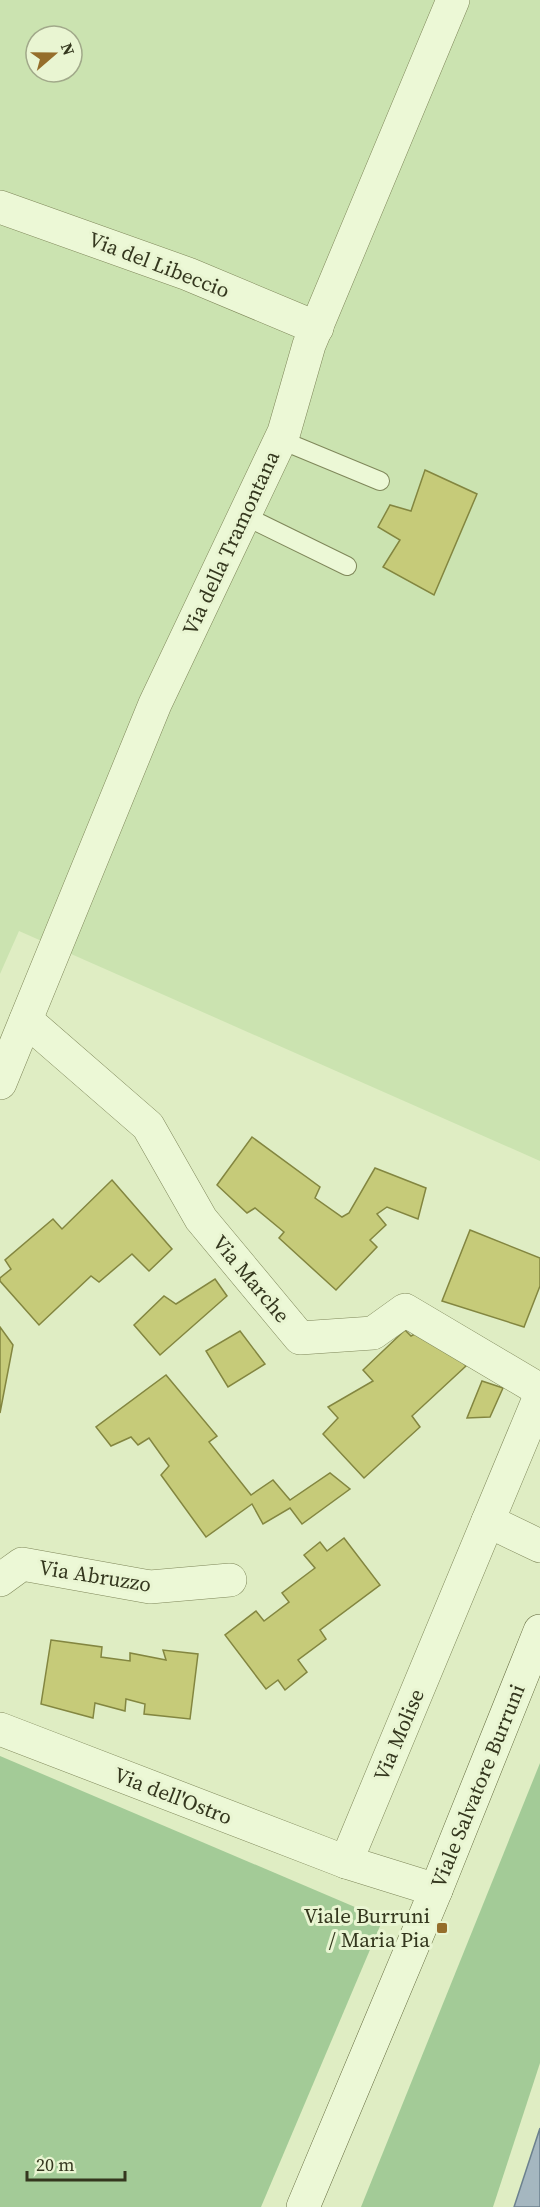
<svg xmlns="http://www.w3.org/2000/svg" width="540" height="2207" font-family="'Source Serif 4',serif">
<rect width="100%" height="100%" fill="#dfedc3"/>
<!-- farmland -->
<path fill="#cbe3b0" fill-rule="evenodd" d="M 0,0 L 540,0 L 540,1161 L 19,931 L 0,974 ZM 36,36 L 72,36 L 72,72 L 36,72 Z"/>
<!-- green -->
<g fill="#a3cb97">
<path d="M 0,1756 L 383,1919 L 261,2207 L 0,2207 Z"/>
<path d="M 540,1763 L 540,2063 L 493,2207 L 361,2207 Z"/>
</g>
<!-- water -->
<path fill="#a5b7c0" stroke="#6c818e" stroke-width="1.5" d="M 540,2128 L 540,2207 L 514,2207 Z"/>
<!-- building -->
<g fill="#c6cb79" stroke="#838640" stroke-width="1.5">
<path d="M 425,470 L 477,494 L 434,595 L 383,567 L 400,540 L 378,527 L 390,505 L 411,511 Z"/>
<path d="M 252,1137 L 320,1187 L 315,1198 L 342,1217 L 349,1213 L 375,1168 L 426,1188 L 418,1219 L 387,1207 L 377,1214 L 386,1225 L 370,1240 L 377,1247 L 336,1290 L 279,1238 L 284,1232 L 255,1208 L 247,1213 L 217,1185 Z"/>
<path d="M 112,1180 L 172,1249 L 149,1271 L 132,1254 L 99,1282 L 91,1276 L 39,1325 L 0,1281 L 0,1278 L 11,1269 L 5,1260 L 53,1219 L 62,1229 Z"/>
<path d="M 470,1230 L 540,1258 L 540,1286 L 524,1327 L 442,1301 Z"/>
<path d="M 215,1279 L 227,1296 L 160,1355 L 134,1325 L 164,1296 L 176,1304 Z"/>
<path d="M 430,1326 L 466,1366 L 412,1416 L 420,1427 L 364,1478 L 323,1434 L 338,1418 L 328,1407 L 373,1381 L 363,1370 L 405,1330 L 411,1336 Z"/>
<path d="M 0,1327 L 13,1345 L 0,1413 Z"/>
<path d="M 240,1331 L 265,1364 L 228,1387 L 206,1351 Z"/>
<path d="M 166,1375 L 217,1436 L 209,1442 L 251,1495 L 273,1480 L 290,1500 L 330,1473 L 350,1489 L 302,1524 L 290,1508 L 263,1524 L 252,1504 L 206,1537 L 161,1475 L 169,1466 L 149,1438 L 138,1445 L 131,1437 L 111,1446 L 96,1427 Z"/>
<path d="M 482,1381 L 503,1388 L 490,1417 L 467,1418 Z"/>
<path d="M 344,1538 L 380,1585 L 320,1630 L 326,1639 L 298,1660 L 307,1672 L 285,1690 L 278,1680 L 266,1689 L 225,1635 L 256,1611 L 264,1621 L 289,1602 L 282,1593 L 315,1568 L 304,1555 L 320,1542 L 327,1551 Z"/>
<path d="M 51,1640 L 102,1647 L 101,1657 L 130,1661 L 130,1653 L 166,1660 L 163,1650 L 198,1654 L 190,1719 L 144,1714 L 145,1704 L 126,1699 L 125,1711 L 95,1703 L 93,1718 L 41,1704 Z"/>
</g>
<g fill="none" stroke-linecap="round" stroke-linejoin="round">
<!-- service casing -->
<g stroke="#7f875a" stroke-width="20">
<g id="service">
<path d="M 281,440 L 380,481"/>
<path d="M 245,516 L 347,566"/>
</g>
</g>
<!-- minor casing -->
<g stroke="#7f875a" stroke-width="34">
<g id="minor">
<path d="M 0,207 L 188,274 L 317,328"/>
<path d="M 26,1020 L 148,1126 L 201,1219 L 300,1338 L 373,1333 L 405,1310 L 540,1390"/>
<path d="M 0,1083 L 155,704 L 284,432 L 309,345 L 453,0"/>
<path d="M 488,1521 L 540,1546"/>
<path d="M 0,1580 L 22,1564 L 150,1587 L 230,1580"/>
<path d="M 0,1729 L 346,1862 L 436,1890"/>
<path d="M 346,1862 L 540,1396"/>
</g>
</g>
<!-- secondary casing -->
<g stroke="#63693d" stroke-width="34">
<path id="secondary" d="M 303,2207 L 436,1890 L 540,1631"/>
</g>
<!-- service -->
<use href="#service" stroke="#ecf8d6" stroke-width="18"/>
<!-- minor -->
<use href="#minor" stroke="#ecf8d6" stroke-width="33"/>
<!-- secondary -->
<use href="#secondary" stroke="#ecf8d6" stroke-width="33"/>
</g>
<!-- markers -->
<rect fill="#956e2b" stroke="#e9f5d2" stroke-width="2" x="436" y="1922" width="12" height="12" rx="3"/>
<g text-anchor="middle" stroke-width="6" stroke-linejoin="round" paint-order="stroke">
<!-- street labels -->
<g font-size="21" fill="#34371e" stroke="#e9f5d2">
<text transform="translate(159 265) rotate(21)" y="7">Via del Libeccio</text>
<text transform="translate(231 543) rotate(-65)" y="7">Via della Tramontana</text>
<text transform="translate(251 1279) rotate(50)" y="7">Via Marche</text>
<text transform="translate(95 1576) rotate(9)" y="7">Via Abruzzo</text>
<text transform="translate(399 1735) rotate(-67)" y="7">Via Molise</text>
<text transform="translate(478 1786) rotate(-68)" y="7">Viale Salvatore Burruni</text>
<text transform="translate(173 1796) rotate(21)" y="7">Via dell'Ostro</text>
</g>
<!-- poi labels -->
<g font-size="21" fill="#34371e" stroke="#e9f5d2" text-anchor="end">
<text x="430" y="1923">Viale Burruni<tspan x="430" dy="24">/ Maria Pia</tspan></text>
</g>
</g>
<!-- north arrow -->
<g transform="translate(54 54) rotate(70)"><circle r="28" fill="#e9f5d2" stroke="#a1a98a" stroke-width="1.5"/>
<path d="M0-4.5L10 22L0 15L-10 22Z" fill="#956e2b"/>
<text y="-9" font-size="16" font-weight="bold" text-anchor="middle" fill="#34371e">N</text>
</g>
<!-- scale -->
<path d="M27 2171v9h98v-9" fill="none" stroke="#34371e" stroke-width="3"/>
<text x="36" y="2171" font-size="18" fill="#34371e" stroke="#e9f5d2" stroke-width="4.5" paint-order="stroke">20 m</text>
</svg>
